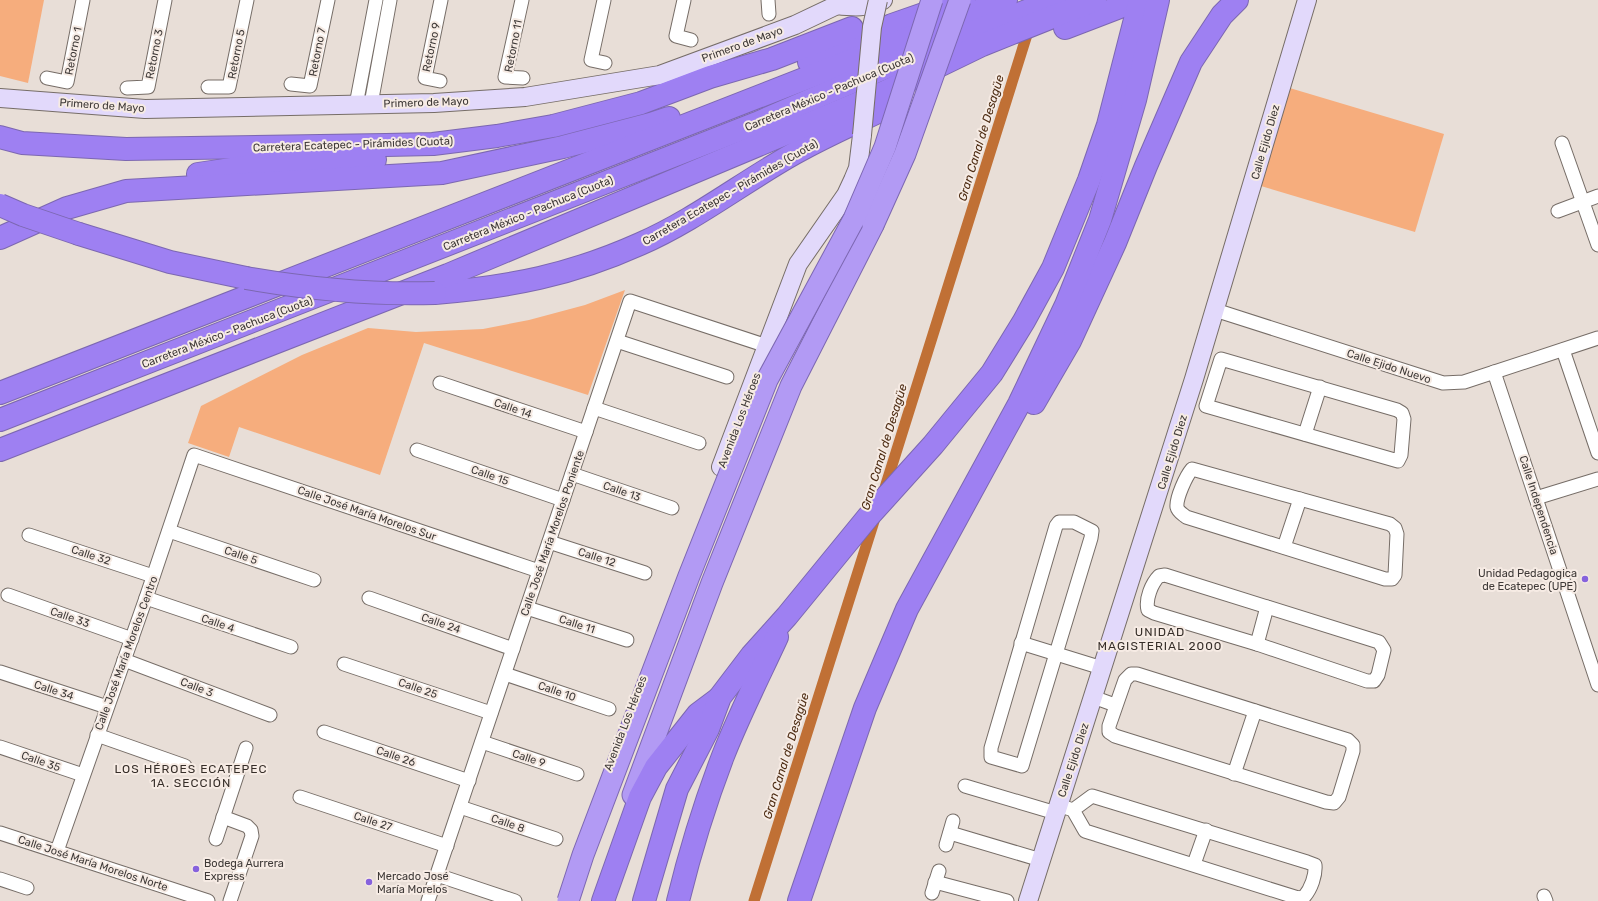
<svg xmlns="http://www.w3.org/2000/svg" width="1598" height="901" font-family="Rubik,sans-serif">
<rect width="100%" height="100%" fill="#e8ded7"/>
<!-- green -->
<g fill="#f6ad7d">
<path d="M 0,0 L 44,0 L 28,83 L 0,76 Z"/>
<path d="M 1283,86 L 1444,134 L 1415,232 L 1254,184 Z"/>
<path d="M 625,290 L 588,395 L 424,343 L 380,475 L 239,427 L 229,457 L 188,443 L 201,406 L 302,355 L 368,328 L 416,332 L 483,329 L 529,320 L 585,305 Z"/>
</g>
<g fill="none" stroke-linecap="round" stroke-linejoin="round">
<!-- canal -->
<g stroke="#c07035" stroke-width="11">
<path d="M 883,494 L 1030,25"/>
<path d="M 754,901 L 875,518"/>
</g>
<!-- minor casing -->
<g stroke="#766d67" stroke-width="15">
<g id="minor">
<path d="M 522,0 L 505,77 L 523,78"/>
<path d="M 604,0 L 591,60 L 605,63"/>
<path d="M 684,0 L 676,36 L 691,40"/>
<path d="M 768,0 L 769,14"/>
<path d="M 47,78 L 67,82 L 83,0"/>
<path d="M 440,81 L 425,78 L 441,0"/>
<path d="M 291,84 L 310,86 L 328,0"/>
<path d="M 208,87 L 229,87 L 247,0"/>
<path d="M 127,88 L 148,87 L 165,0"/>
<path d="M 371,104 L 390,0"/>
<path d="M 356,105 L 376,0"/>
<path d="M 1562,143 L 1598,245"/>
<path d="M 1558,211 L 1598,196"/>
<path d="M 1215,310 L 1443,383 L 1464,382 L 1598,338"/>
<path d="M 617,341 L 727,377"/>
<path d="M 1563,350 L 1598,453"/>
<path d="M 1221,359 L 1397,410 L 1402,413 L 1404,419 L 1401,455 L 1398,461 L 1206,406 Z"/>
<path d="M 1494,372 L 1598,685"/>
<path d="M 440,383 L 586,432"/>
<path d="M 594,408 L 699,443"/>
<path d="M 1305,434 L 1320,387"/>
<path d="M 417,450 L 563,500"/>
<path d="M 1192,469 L 1390,524 L 1395,528 L 1397,534 L 1395,575 L 1392,579 L 1385,579 L 1186,517 C 1183,514 1178,512 1177,507 C 1176,498 1186,476 1192,469 Z"/>
<path d="M 572,474 L 672,508"/>
<path d="M 1536,498 L 1598,479"/>
<path d="M 1059,522 L 1074,522 L 1092,531 L 1091,538 L 1022,766 L 991,757 L 991,748 L 1056,526 Z"/>
<path d="M 169,531 L 314,580"/>
<path d="M 29,535 L 153,576"/>
<path d="M 549,542 L 645,573"/>
<path d="M 1284,547 L 1300,499"/>
<path d="M 1165,575 L 1379,642 L 1384,650 L 1378,675 L 1374,681 L 1367,681 L 1257,644 L 1154,613 L 1148,610 C 1145,599 1152,583 1159,576 Z"/>
<path d="M 8,595 L 132,639"/>
<path d="M 146,598 L 291,647"/>
<path d="M 369,598 L 513,649"/>
<path d="M 527,608 L 627,640"/>
<path d="M 1021,643 L 1102,668"/>
<path d="M 1257,644 L 1267,607"/>
<path d="M 124,660 L 270,715"/>
<path d="M 344,664 L 491,713"/>
<path d="M 0,672 L 107,707"/>
<path d="M 505,674 L 609,709"/>
<path d="M 1131,674 L 1137,674 L 1348,740 L 1353,745 L 1353,751 L 1339,797 L 1334,803 L 1326,802 L 1115,736 L 1109,732 L 1109,726 L 1125,680 Z"/>
<path d="M 1093,697 L 1115,705"/>
<path d="M 324,732 L 469,781"/>
<path d="M 97,735 L 185,766"/>
<path d="M 482,742 L 577,774"/>
<path d="M 0,747 L 83,775"/>
<path d="M 1234,774 L 1255,711"/>
<path d="M 965,786 L 1056,813"/>
<path d="M 300,797 L 447,846"/>
<path d="M 1058,805 L 1073,810 L 1085,831 L 1298,898 L 1304,897 C 1311,889 1316,875 1315,865 L 1307,862 L 1092,796 L 1073,810"/>
<path d="M 460,807 L 556,839"/>
<path d="M 223,817 L 247,826 L 251,830 L 252,836 L 230,901"/>
<path d="M 0,833 L 208,901"/>
<path d="M 950,833 L 1041,860"/>
<path d="M 216,839 L 246,748"/>
<path d="M 946,845 L 953,821"/>
<path d="M 57,851 L 146,598 L 194,455 L 539,571"/>
<path d="M 1194,864 L 1206,830"/>
<path d="M 437,875 L 515,901"/>
<path d="M 0,879 L 27,888"/>
<path d="M 935,882 L 1007,901"/>
<path d="M 932,893 L 939,871"/>
<path d="M 1544,896 L 1546,901"/>
<path d="M 428,901 L 630,301 L 767,346"/>
</g>
</g>
<!-- secondary casing -->
<g stroke="#766d67" stroke-width="20">
<g id="secondary">
<path d="M 837,5 C 853,7 868,8 883,0"/>
<path d="M 0,98 L 145,109 L 434,103 L 525,97 L 660,75 L 795,25 L 837,5 L 842,0"/>
<path d="M 721,467 L 798,264 L 846,195 L 853,180 L 858,168 L 862,135"/>
<path d="M 1028,901 L 1194,379 L 1307,0"/>
</g>
</g>
<!-- trunk casing -->
<g stroke="#7c67b1" stroke-width="23">
<path id="trunk" d="M 633,795 L 712,583 L 791,386 L 873,225"/>
</g>
<!-- motorway casing -->
<g stroke="#7c67b1" stroke-width="24">
<g id="motorway">
<path d="M 1065,28 L 1138,0"/>
<path d="M 809,62 L 892,25 L 964,0"/>
<path d="M 0,137 L 22,143 L 126,149 L 386,145 L 433,144 L 497,136 L 553,126 L 641,103 L 710,77 L 772,59 L 852,28"/>
<path d="M 198,174 L 245,167 L 375,160"/>
<path d="M 79,234 L 170,262 L 246,278"/>
<path d="M 0,238 L 67,208 L 126,191 L 442,173 L 563,147 L 651,124 L 669,118"/>
<path d="M 435,293 C 510,287 571,275 640,244 C 695,220 743,182 795,153 C 823,137 853,124 882,110"/>
<path d="M 0,393 L 1006,0"/>
<path d="M 1034,403 L 1070,341 L 1115,243 L 1146,166 L 1191,62 L 1222,15 L 1237,0"/>
<path d="M 0,420 L 757,123 L 894,64 L 1054,0"/>
<path d="M 0,450 L 448,275 L 885,92 L 982,45 L 1095,0"/>
<path d="M 603,901 L 640,797 L 656,767 L 698,714 L 718,699"/>
<path d="M 644,901 L 677,789 L 708,729 L 720,697 L 752,655 L 787,616 L 868,517 L 933,445 L 992,373 L 1024,321 L 1053,268 L 1089,180 L 1108,125 L 1140,0"/>
<path d="M 678,901 C 690,852 705,803 723,756 C 739,715 759,676 777,637"/>
<path d="M 799,901 L 865,708 L 907,609 L 1019,404 L 1066,305 L 1100,220 L 1135,100 L 1158,0"/>
</g>
</g>
<!-- minor -->
<use href="#minor" stroke="#fff" stroke-width="13"/>
<!-- secondary -->
<use href="#secondary" stroke="#e2d9fb" stroke-width="18"/>
<!-- trunk -->
<use href="#trunk" stroke="#b29af4" stroke-width="21"/>
<!-- motorway -->
<use href="#motorway" stroke="#9e80f2" stroke-width="22"/>
<!-- secondary-bridge casing -->
<g stroke="#766d67" stroke-width="20" stroke-linecap="butt">
<path id="secondary-bridge" d="M 862,135 L 872,27 L 878,0"/>
</g>
<!-- trunk-bridge casing -->
<g stroke="#7c67b1" stroke-width="23" stroke-linecap="butt">
<g id="trunk-bridge">
<path d="M 873,225 L 905,154 L 960,0"/>
<path d="M 568,901 L 583,855 L 689,576 L 767,380 L 854,219 L 885,147 L 932,0"/>
</g>
</g>
<!-- motorway-bridge casing -->
<g stroke="#7c67b1" stroke-width="24" stroke-linecap="butt">
<g id="motorway-bridge">
<path d="M 0,205 L 23,215 L 79,234"/>
<path d="M 246,278 C 309,289 371,295 435,293"/>
</g>
</g>
<!-- secondary-bridge -->
<use href="#secondary-bridge" stroke="#e2d9fb" stroke-width="18"/>
<!-- trunk-bridge -->
<use href="#trunk-bridge" stroke="#b29af4" stroke-width="21"/>
<!-- motorway-bridge -->
<use href="#motorway-bridge" stroke="#9e80f2" stroke-width="22"/>
</g>
<!-- markers -->
<g fill="#8662dd" stroke="#f6ebe4" stroke-width="1.5">
<circle cx="1585" cy="579" r="4"/>
<circle cx="196" cy="869" r="4"/>
<circle cx="369" cy="882" r="4"/>
</g>
<g text-anchor="middle" stroke-width="4" stroke-linejoin="round" paint-order="stroke">
<!-- street labels -->
<g font-size="11" fill="#3e3937" stroke="#f6ebe4">
<text transform="translate(742 44) rotate(-20)" y="4">Primero de Mayo</text>
<text transform="translate(513 46) rotate(-79)" y="4">Retorno 11</text>
<text transform="translate(431 47) rotate(-78)" y="4">Retorno 9</text>
<text transform="translate(73 51) rotate(-79)" y="4">Retorno 1</text>
<text transform="translate(317 52) rotate(-79)" y="4">Retorno 7</text>
<text transform="translate(154 54) rotate(-79)" y="4">Retorno 3</text>
<text transform="translate(236 54) rotate(-79)" y="4">Retorno 5</text>
<text transform="translate(829 92) rotate(-23)" y="4">Carretera México - Pachuca (Cuota)</text>
<text transform="translate(426 102) rotate(-2)" y="4">Primero de Mayo</text>
<text transform="translate(102 105) rotate(4)" y="4">Primero de Mayo</text>
<text transform="translate(1265 142) rotate(-74)" y="4">Calle Ejido Diez</text>
<text transform="translate(353 144) rotate(-2)" y="4">Carretera Ecatepec - Pirámides (Cuota)</text>
<text transform="translate(730 192) rotate(-30)" y="4">Carretera Ecatepec - Pirámides (Cuota)</text>
<text transform="translate(528 213) rotate(-22)" y="4">Carretera México - Pachuca (Cuota)</text>
<text transform="translate(227 332) rotate(-21)" y="4">Carretera México - Pachuca (Cuota)</text>
<text transform="translate(1389 366) rotate(18)" y="4">Calle Ejido Nuevo</text>
<text transform="translate(513 408) rotate(19)" y="4">Calle 14</text>
<text transform="translate(739 420) rotate(-69)" y="4">Avenida Los Héroes</text>
<text transform="translate(1172 452) rotate(-73)" y="4">Calle Ejido Diez</text>
<text transform="translate(490 475) rotate(19)" y="4">Calle 15</text>
<text transform="translate(622 491) rotate(19)" y="4">Calle 13</text>
<text transform="translate(1539 505) rotate(72)" y="4">Calle Independencia</text>
<text transform="translate(367 513) rotate(19)" y="4">Calle José María Morelos Sur</text>
<text transform="translate(552 533) rotate(-71)" y="4">Calle José María Morelos Poniente</text>
<text transform="translate(91 555) rotate(18)" y="4">Calle 32</text>
<text transform="translate(241 555) rotate(19)" y="4">Calle 5</text>
<text transform="translate(597 557) rotate(18)" y="4">Calle 12</text>
<text transform="translate(70 617) rotate(19)" y="4">Calle 33</text>
<text transform="translate(218 623) rotate(19)" y="4">Calle 4</text>
<text transform="translate(441 623) rotate(19)" y="4">Calle 24</text>
<text transform="translate(577 624) rotate(18)" y="4">Calle 11</text>
<text transform="translate(126 653) rotate(-70)" y="4">Calle José María Morelos Centro</text>
<text transform="translate(197 687) rotate(21)" y="4">Calle 3</text>
<text transform="translate(418 688) rotate(19)" y="4">Calle 25</text>
<text transform="translate(54 690) rotate(18)" y="4">Calle 34</text>
<text transform="translate(557 691) rotate(19)" y="4">Calle 10</text>
<text transform="translate(625 723) rotate(-69)" y="4">Avenida Los Héroes</text>
<text transform="translate(396 756) rotate(19)" y="4">Calle 26</text>
<text transform="translate(529 758) rotate(18)" y="4">Calle 9</text>
<text transform="translate(1073 760) rotate(-72)" y="4">Calle Ejido Diez</text>
<text transform="translate(41 761) rotate(19)" y="4">Calle 35</text>
<text transform="translate(373 821) rotate(18)" y="4">Calle 27</text>
<text transform="translate(508 823) rotate(19)" y="4">Calle 8</text>
<text transform="translate(93 863) rotate(18)" y="4">Calle José María Morelos Norte</text>
</g>
<!-- poi labels -->
<g font-size="11" fill="#3e3937" stroke="#f6ebe4" text-anchor="start">
<text x="1577" y="577" text-anchor="end">Unidad Pedagogica<tspan x="1577" dy="13">de Ecatepec (UPE)</tspan></text>
<text x="204" y="867">Bodega Aurrera<tspan x="204" dy="13">Express</tspan></text>
<text x="377" y="880">Mercado José<tspan x="377" dy="13">María Morelos</tspan></text>
</g>
<!-- water labels -->
<g font-size="12" font-style="italic" fill="#4d2c13" stroke="#f6ebe4">
<text transform="translate(981 138) rotate(-73)" y="4">Gran Canal de Desagüe</text>
<text transform="translate(884 447) rotate(-73)" y="4">Gran Canal de Desagüe</text>
<text transform="translate(786 756) rotate(-73)" y="4">Gran Canal de Desagüe</text>
</g>
<!-- neighbourhood labels -->
<g font-size="12" letter-spacing="1" fill="#362e29" stroke="#f6ebe4">
<text x="1160" y="636">UNIDAD<tspan x="1160" dy="14">MAGISTERIAL 2000</tspan></text>
<text x="191" y="773">LOS HÉROES ECATEPEC<tspan x="191" dy="14">1A. SECCIÓN</tspan></text>
</g>
</g>
</svg>
